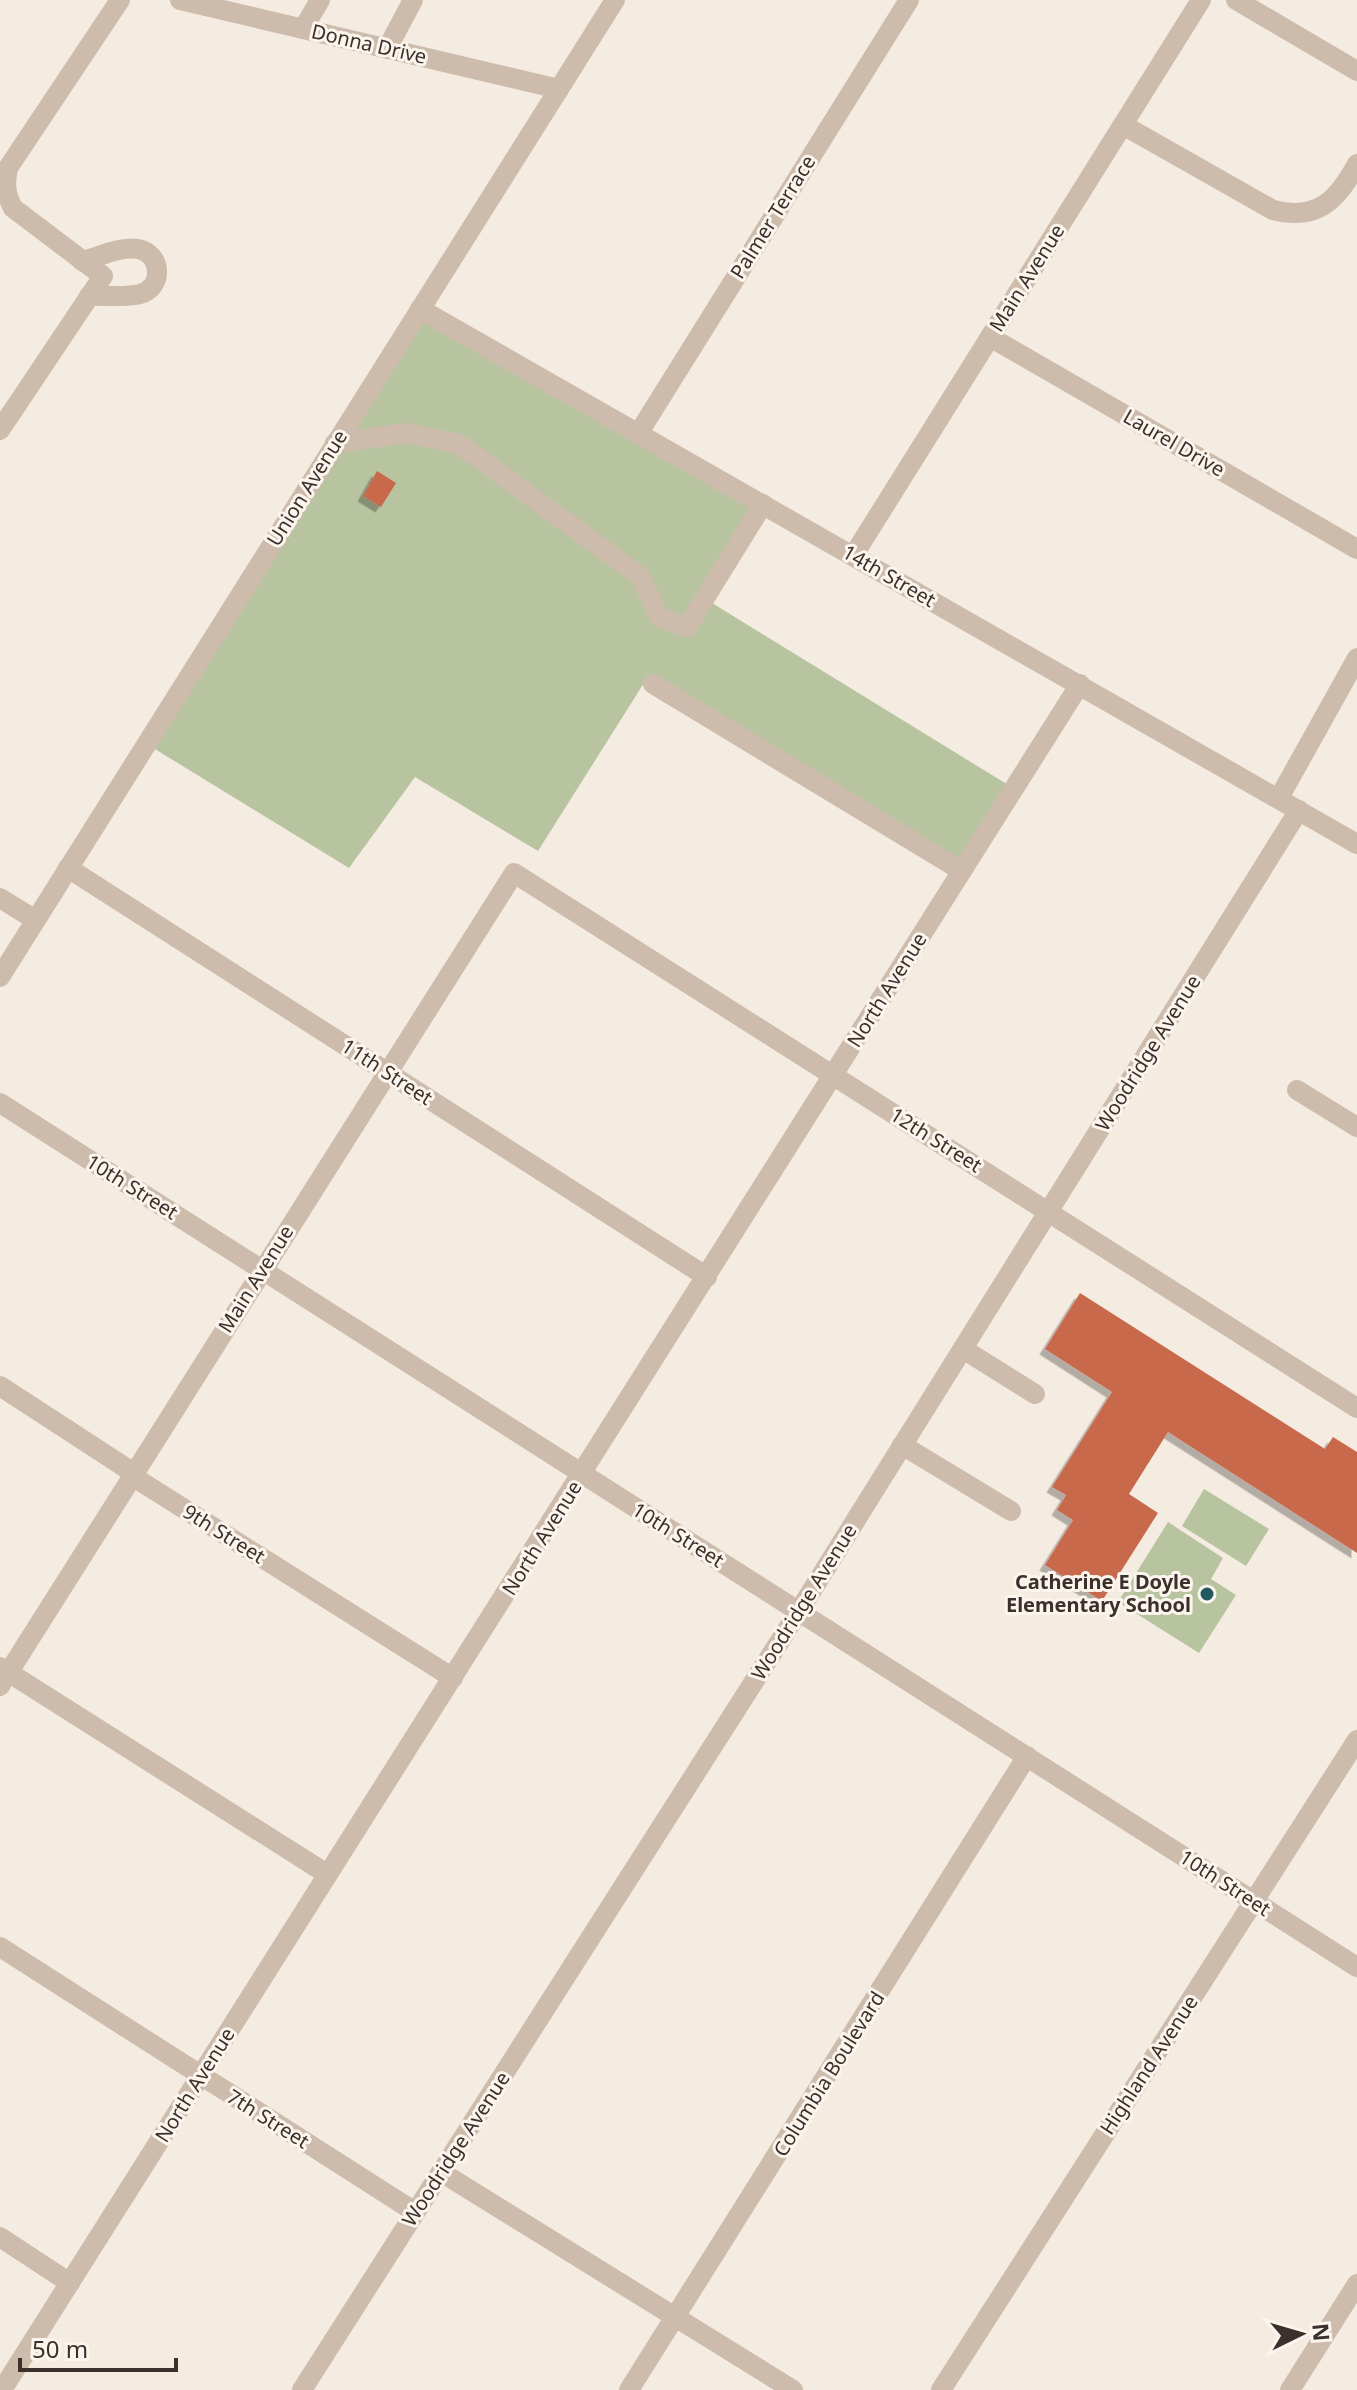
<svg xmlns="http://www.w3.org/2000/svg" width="1357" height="2390" font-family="'Noto Sans',sans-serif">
<defs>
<filter id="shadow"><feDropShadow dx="-5.5" dy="5.5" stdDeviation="0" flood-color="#0004"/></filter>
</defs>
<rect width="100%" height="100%" fill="#f4ebe1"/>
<!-- green -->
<g fill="#b8c4a0">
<path d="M 431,307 L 767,509 L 704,598 L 1018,791 L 963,878 L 649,675 L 538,851 L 415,777 L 349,868 L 150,746 Z"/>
<path d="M 1204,1489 L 1269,1529 L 1246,1566 L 1182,1526 Z"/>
<path d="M 1168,1522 L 1223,1558 L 1211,1579 L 1236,1595 L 1199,1653 L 1118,1602 Z"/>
</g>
<!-- building -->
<g fill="#c8694b" filter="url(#shadow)">
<path d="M 377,471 L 396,483 L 381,507 L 363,496 Z"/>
<path d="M 1080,1293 L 1325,1449 L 1333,1437 L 1357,1452 L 1357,1553 L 1168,1432 L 1129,1494 L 1158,1513 L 1102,1601 L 1045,1565 L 1073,1520 L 1057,1510 L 1066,1495 L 1052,1487 L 1112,1392 L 1045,1349 Z"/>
</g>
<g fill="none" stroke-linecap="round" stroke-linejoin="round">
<!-- minor -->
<g stroke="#cdbbac" stroke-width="20">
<path d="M 180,0 L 559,89"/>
<path d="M 1236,0 L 1357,71"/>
<path d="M 303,29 L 320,0"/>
<path d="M 387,49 L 413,0"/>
<path d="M 1123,125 L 1273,210 C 1317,221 1337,201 1357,164"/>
<path d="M 82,261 C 99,257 121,246 138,249 C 162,253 164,288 140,294 C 125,298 105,295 89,296"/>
<path d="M 420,309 L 1357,844"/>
<path d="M 990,337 L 1357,549"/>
<path d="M 0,430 L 103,276 L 13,208 C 5,193 5,183 8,168 L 120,0"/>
<path d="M 638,434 L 909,0"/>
<path d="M 335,443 L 407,433 L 459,444 L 640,576 L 660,618 L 687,627 L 763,504"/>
<path d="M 853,556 L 1201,0"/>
<path d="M 653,684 L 962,871"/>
<path d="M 1279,798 L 1357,658"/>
<path d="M 68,868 L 707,1277"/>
<path d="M 0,898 L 34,919"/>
<path d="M 0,977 L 615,0"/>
<path d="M 1297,1090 L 1357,1127"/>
<path d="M 0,1103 L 1357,1967"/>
<path d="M 963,1349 L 1035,1394"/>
<path d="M 0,1386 L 126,1468 L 132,1476 L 453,1678"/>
<path d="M 902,1445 L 1011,1511"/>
<path d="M 0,1667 L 327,1874"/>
<path d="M 0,1686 L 514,873 L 1357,1408"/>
<path d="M 0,1947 L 415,2212"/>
<path d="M 441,2172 L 793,2390"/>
<path d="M 0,2237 L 70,2283"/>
<path d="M 2,2390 L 1080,684"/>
<path d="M 302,2390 L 799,1611 L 1299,810"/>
<path d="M 629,2390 L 1027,1756"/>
<path d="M 941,2390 L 1357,1740"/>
<path d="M 1290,2390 L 1357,2284"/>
</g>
</g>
<!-- markers -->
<circle fill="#1f5a5e" stroke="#fbf5ee" stroke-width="3" cx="1207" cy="1594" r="8"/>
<g text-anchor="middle" stroke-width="6" stroke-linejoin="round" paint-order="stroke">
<!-- street labels -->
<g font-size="20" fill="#3b302b" stroke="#fbf5ee">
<text transform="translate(369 44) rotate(13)" y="7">Donna Drive</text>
<text transform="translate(773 217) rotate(-58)" y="7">Palmer Terrace</text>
<text transform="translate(1027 278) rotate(-58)" y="7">Main Avenue</text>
<text transform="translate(1174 443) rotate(30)" y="7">Laurel Drive</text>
<text transform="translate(307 488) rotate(-58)" y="7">Union Avenue</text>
<text transform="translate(889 576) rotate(30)" y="7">14th Street</text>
<text transform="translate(887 990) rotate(-58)" y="7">North Avenue</text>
<text transform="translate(1148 1053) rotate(-58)" y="7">Woodridge Avenue</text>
<text transform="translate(387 1072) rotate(33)" y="7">11th Street</text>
<text transform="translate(936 1140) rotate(32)" y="7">12th Street</text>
<text transform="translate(132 1187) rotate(32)" y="7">10th Street</text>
<text transform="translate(256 1279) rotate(-58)" y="7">Main Avenue</text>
<text transform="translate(224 1534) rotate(32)" y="7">9th Street</text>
<text transform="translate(678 1535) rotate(32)" y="7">10th Street</text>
<text transform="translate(542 1538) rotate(-58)" y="7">North Avenue</text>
<text transform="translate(804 1602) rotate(-58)" y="7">Woodridge Avenue</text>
<text transform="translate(1225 1883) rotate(33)" y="7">10th Street</text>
<text transform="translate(1149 2065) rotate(-57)" y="7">Highland Avenue</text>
<text transform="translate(829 2074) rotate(-58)" y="7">Columbia Boulevard</text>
<text transform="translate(195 2085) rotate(-58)" y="7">North Avenue</text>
<text transform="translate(268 2119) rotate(32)" y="7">7th Street</text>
<text transform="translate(456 2149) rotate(-57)" y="7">Woodridge Avenue</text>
</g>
<!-- poi labels -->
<g font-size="20" font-weight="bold" fill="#3b302b" stroke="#fbf5ee" text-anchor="end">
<text x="1191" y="1589">Catherine E Doyle<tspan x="1191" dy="23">Elementary School</tspan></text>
</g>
</g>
<!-- north arrow -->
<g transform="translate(1301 2334) rotate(85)" stroke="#fbf5ee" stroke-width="6" paint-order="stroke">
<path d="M0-6L14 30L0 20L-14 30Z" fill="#3b302b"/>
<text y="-12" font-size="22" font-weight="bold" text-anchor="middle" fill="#3b302b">N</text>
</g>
<!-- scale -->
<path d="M20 2358v12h156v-12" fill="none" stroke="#3b302b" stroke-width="4"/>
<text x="32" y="2358" font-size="24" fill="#3b302b" stroke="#fbf5ee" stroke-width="6" paint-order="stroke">50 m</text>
</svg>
